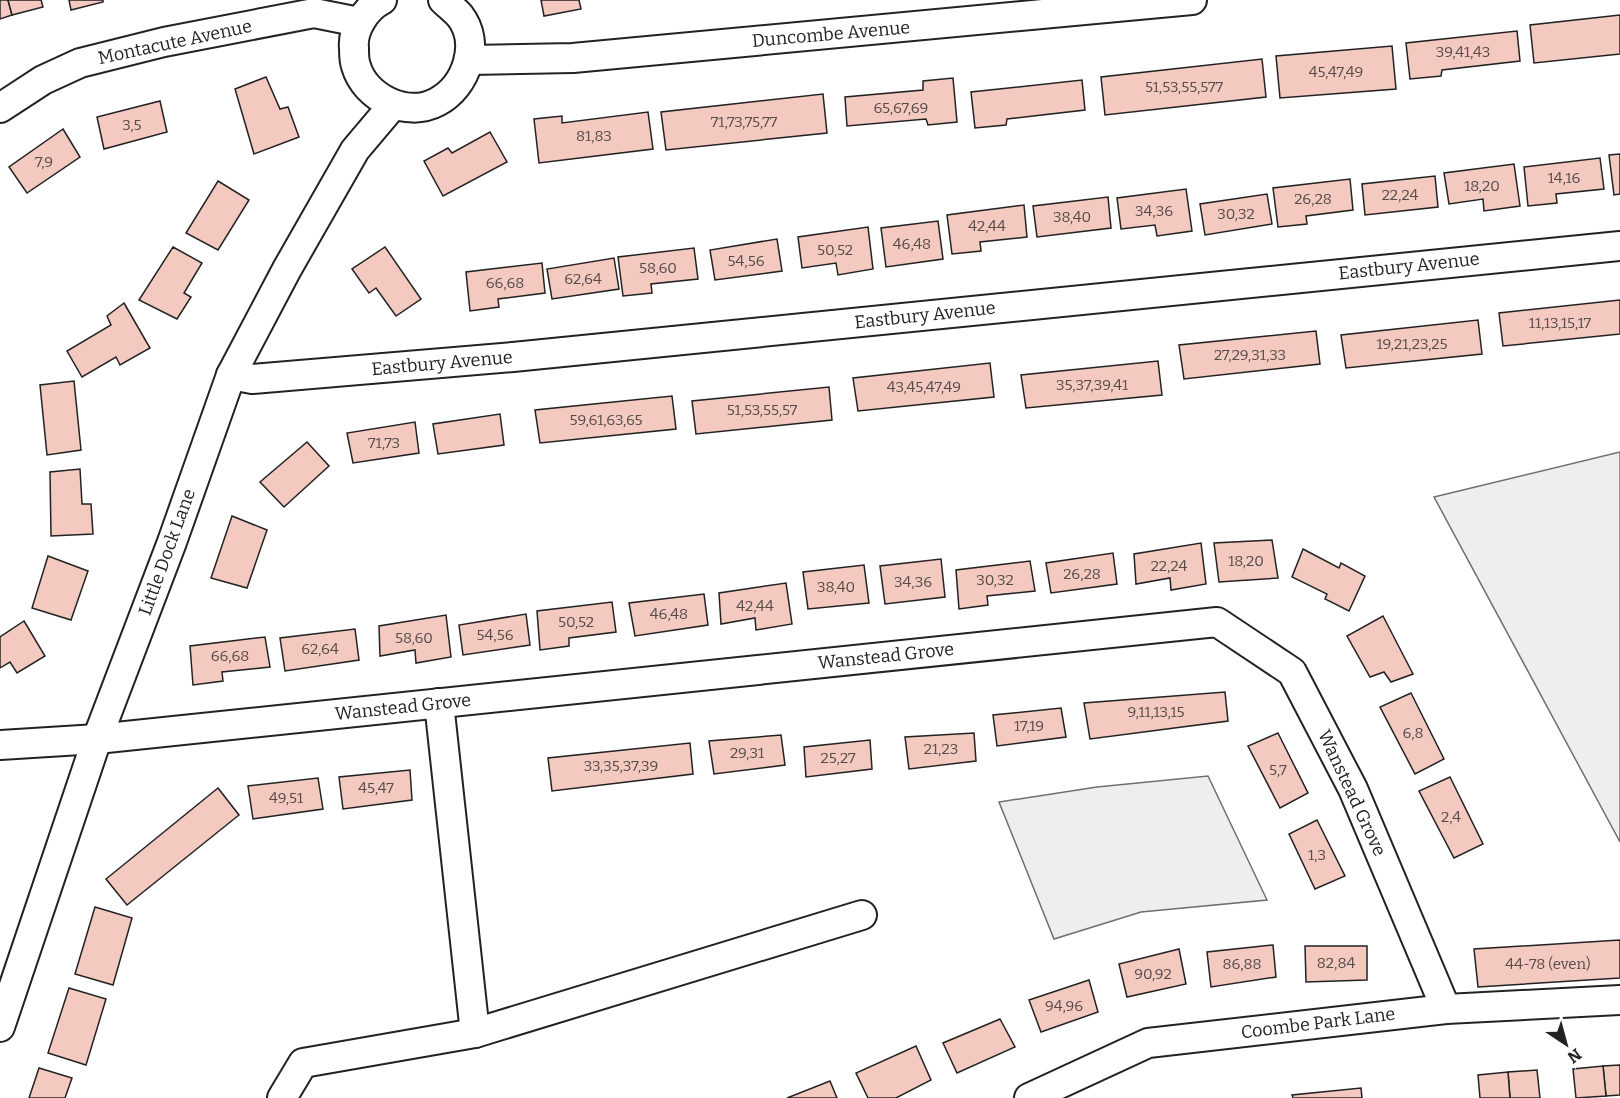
<svg xmlns="http://www.w3.org/2000/svg" width="1620" height="1098" font-family="Bitter,serif">
<rect width="100%" height="100%" fill="#fff"/>
<!-- green -->
<g fill="#eee" stroke="#6f6f6f" stroke-width="1.5">
<path d="M 1620,452 L 1620,842 L 1434,497 Z"/>
<path d="M 1208,776 L 1267,900 L 1141,912 L 1054,939 L 999,802 L 1097,787 Z"/>
</g>
<!-- building -->
<g fill="#f3c9c0" stroke="#222" stroke-width="1.5">
<path d="M 0,0 L 8,0 L 12,15 L 0,19 Z"/>
<path d="M 8,0 L 41,0 L 43,7 L 12,15 Z"/>
<path d="M 69,0 L 103,0 L 103,2 L 71,10 Z"/>
<path d="M 541,0 L 579,0 L 581,9 L 544,16 Z"/>
<path d="M 1620,15 L 1620,54 L 1534,63 L 1530,25 Z"/>
<path d="M 1517,31 L 1520,61 L 1442,70 L 1441,76 L 1410,79 L 1406,43 Z"/>
<path d="M 1392,46 L 1396,89 L 1280,98 L 1276,56 Z"/>
<path d="M 1262,59 L 1266,97 L 1105,115 L 1101,77 Z"/>
<path d="M 266,77 L 280,109 L 288,107 L 299,137 L 254,154 L 235,89 Z"/>
<path d="M 953,78 L 957,122 L 928,125 L 926,119 L 847,126 L 845,97 L 923,90 L 923,81 Z"/>
<path d="M 1082,80 L 1085,110 L 1007,119 L 1006,125 L 975,128 L 971,92 Z"/>
<path d="M 823,94 L 827,133 L 666,150 L 661,112 Z"/>
<path d="M 160,101 L 167,132 L 104,149 L 97,117 Z"/>
<path d="M 648,112 L 653,149 L 539,163 L 534,119 L 562,116 L 562,123 Z"/>
<path d="M 63,129 L 80,157 L 27,193 L 9,167 Z"/>
<path d="M 490,132 L 507,162 L 443,196 L 424,161 L 448,148 L 452,153 Z"/>
<path d="M 1620,154 L 1620,194 L 1614,195 L 1609,155 Z"/>
<path d="M 1600,158 L 1604,189 L 1556,194 L 1557,203 L 1528,206 L 1524,167 Z"/>
<path d="M 1514,164 L 1520,206 L 1484,211 L 1483,199 L 1449,204 L 1444,173 Z"/>
<path d="M 1435,176 L 1438,207 L 1365,215 L 1362,184 Z"/>
<path d="M 1350,179 L 1353,210 L 1306,216 L 1307,224 L 1278,227 L 1273,188 Z"/>
<path d="M 218,181 L 249,200 L 218,250 L 186,233 Z"/>
<path d="M 1186,189 L 1192,231 L 1157,236 L 1155,225 L 1121,229 L 1117,198 Z"/>
<path d="M 1267,194 L 1272,224 L 1205,235 L 1200,204 Z"/>
<path d="M 1108,197 L 1111,228 L 1037,237 L 1033,206 Z"/>
<path d="M 1024,205 L 1027,237 L 980,242 L 981,251 L 952,254 L 947,215 Z"/>
<path d="M 938,221 L 943,259 L 886,267 L 881,228 Z"/>
<path d="M 868,227 L 873,269 L 838,275 L 836,263 L 802,268 L 798,237 Z"/>
<path d="M 777,239 L 782,271 L 715,280 L 710,250 Z"/>
<path d="M 173,247 L 202,263 L 184,293 L 191,297 L 177,319 L 139,300 Z"/>
<path d="M 385,247 L 421,299 L 396,316 L 376,288 L 369,293 L 352,269 Z"/>
<path d="M 694,248 L 698,279 L 651,284 L 652,293 L 623,296 L 618,257 Z"/>
<path d="M 614,258 L 619,289 L 552,299 L 547,269 Z"/>
<path d="M 542,263 L 545,293 L 498,299 L 499,307 L 470,311 L 466,272 Z"/>
<path d="M 1620,300 L 1620,334 L 1503,346 L 1499,313 Z"/>
<path d="M 124,303 L 150,348 L 120,365 L 116,357 L 82,377 L 67,351 L 111,325 L 107,316 Z"/>
<path d="M 1478,320 L 1482,354 L 1346,368 L 1341,335 Z"/>
<path d="M 1316,331 L 1320,364 L 1184,379 L 1179,345 Z"/>
<path d="M 1158,361 L 1162,395 L 1026,408 L 1021,375 Z"/>
<path d="M 990,363 L 994,397 L 858,411 L 853,378 Z"/>
<path d="M 74,381 L 81,450 L 47,455 L 40,385 Z"/>
<path d="M 829,387 L 832,420 L 696,434 L 692,401 Z"/>
<path d="M 672,396 L 676,429 L 540,443 L 535,410 Z"/>
<path d="M 500,414 L 504,445 L 438,454 L 433,424 Z"/>
<path d="M 415,422 L 419,453 L 353,463 L 347,433 Z"/>
<path d="M 307,442 L 329,466 L 284,507 L 260,482 Z"/>
<path d="M 80,469 L 82,504 L 91,504 L 93,534 L 51,536 L 50,472 Z"/>
<path d="M 232,516 L 267,530 L 247,588 L 211,578 Z"/>
<path d="M 1272,540 L 1278,578 L 1219,582 L 1214,543 Z"/>
<path d="M 1201,543 L 1206,584 L 1171,590 L 1170,578 L 1136,584 L 1134,554 Z"/>
<path d="M 1303,549 L 1339,568 L 1341,563 L 1365,576 L 1349,611 L 1325,599 L 1327,594 L 1292,577 Z"/>
<path d="M 1113,553 L 1117,584 L 1051,593 L 1046,563 Z"/>
<path d="M 48,556 L 88,571 L 71,620 L 32,608 Z"/>
<path d="M 941,559 L 945,597 L 885,604 L 880,566 Z"/>
<path d="M 1030,561 L 1035,591 L 987,596 L 988,605 L 959,609 L 956,570 Z"/>
<path d="M 864,565 L 869,603 L 808,609 L 803,572 Z"/>
<path d="M 786,583 L 792,624 L 756,630 L 755,618 L 721,624 L 719,593 Z"/>
<path d="M 704,594 L 708,625 L 635,636 L 629,603 Z"/>
<path d="M 612,602 L 616,632 L 569,638 L 569,646 L 540,650 L 537,611 Z"/>
<path d="M 526,614 L 530,645 L 463,655 L 459,625 Z"/>
<path d="M 446,615 L 451,657 L 416,663 L 415,650 L 380,656 L 379,626 Z"/>
<path d="M 1383,616 L 1413,674 L 1391,682 L 1384,672 L 1370,677 L 1347,636 Z"/>
<path d="M 24,621 L 45,656 L 17,673 L 10,662 L 0,668 L 0,637 Z"/>
<path d="M 355,629 L 359,660 L 285,671 L 280,638 Z"/>
<path d="M 265,637 L 270,667 L 222,672 L 223,681 L 193,685 L 190,646 Z"/>
<path d="M 1225,692 L 1228,721 L 1090,739 L 1084,703 Z"/>
<path d="M 1411,693 L 1444,759 L 1415,774 L 1380,707 Z"/>
<path d="M 1061,708 L 1066,737 L 997,746 L 993,715 Z"/>
<path d="M 974,733 L 976,761 L 909,769 L 905,737 Z"/>
<path d="M 1278,733 L 1308,793 L 1280,808 L 1248,746 Z"/>
<path d="M 781,735 L 785,765 L 714,774 L 709,741 Z"/>
<path d="M 870,740 L 872,769 L 806,777 L 804,747 Z"/>
<path d="M 690,743 L 693,774 L 552,791 L 548,758 Z"/>
<path d="M 410,770 L 412,800 L 343,809 L 339,777 Z"/>
<path d="M 1450,777 L 1483,844 L 1454,858 L 1419,791 Z"/>
<path d="M 318,778 L 323,809 L 253,819 L 248,786 Z"/>
<path d="M 218,788 L 239,815 L 127,905 L 106,879 Z"/>
<path d="M 1317,820 L 1345,876 L 1315,889 L 1289,834 Z"/>
<path d="M 95,907 L 132,918 L 113,985 L 75,974 Z"/>
<path d="M 1620,940 L 1620,978 L 1478,987 L 1474,949 Z"/>
<path d="M 1273,945 L 1276,977 L 1211,987 L 1207,952 Z"/>
<path d="M 1305,946 L 1367,946 L 1367,980 L 1306,982 Z"/>
<path d="M 1179,949 L 1186,984 L 1127,997 L 1119,964 Z"/>
<path d="M 1089,980 L 1098,1012 L 1041,1032 L 1029,1000 Z"/>
<path d="M 69,988 L 106,999 L 86,1065 L 48,1053 Z"/>
<path d="M 1000,1019 L 1015,1047 L 957,1073 L 943,1043 Z"/>
<path d="M 916,1046 L 931,1080 L 896,1098 L 868,1098 L 856,1073 Z"/>
<path d="M 1620,1065 L 1620,1095 L 1606,1096 L 1603,1066 Z"/>
<path d="M 1603,1066 L 1606,1096 L 1576,1098 L 1573,1069 Z"/>
<path d="M 39,1068 L 72,1078 L 65,1098 L 29,1098 Z"/>
<path d="M 1537,1070 L 1540,1098 L 1510,1098 L 1508,1072 Z"/>
<path d="M 1508,1072 L 1510,1098 L 1480,1098 L 1478,1075 Z"/>
<path d="M 830,1081 L 837,1098 L 787,1098 Z"/>
<path d="M 1361,1088 L 1362,1098 L 1293,1098 L 1292,1095 Z"/>
</g>
<g fill="none" stroke-linecap="round" stroke-linejoin="round">
<!-- street casing -->
<g stroke="#222" stroke-width="32">
<g id="street">
<path d="M 382,0 C 366,8 352,30 354,48 C 354,54 354,61 356,66 C 365,98 407,118 437,102 C 467,86 481,43 460,16 C 455,10 448,5 443,0"/>
<path d="M 469,60 L 573,58 L 1192,0"/>
<path d="M 0,108 L 43,80 L 80,63 L 164,42 L 314,13 L 359,22"/>
<path d="M 231,375 L 252,379 L 513,357 L 1620,246"/>
<path d="M 439,703 L 475,1033"/>
<path d="M 0,745 L 97,739 L 1217,622 L 1292,672 L 1353,789 L 1446,1009"/>
<path d="M 0,1027 L 97,739 L 172,542 L 231,375 L 287,269 L 355,150 L 393,105"/>
<path d="M 282,1098 L 303,1063 L 475,1033 L 862,915"/>
<path d="M 1029,1098 L 1148,1043 L 1446,1009 L 1620,1000"/>
</g>
</g>
<!-- street -->
<use href="#street" stroke="#fff" stroke-width="28"/>
</g>
<g text-anchor="middle" stroke-width="4.5" stroke-linejoin="round" paint-order="stroke">
<!-- number labels -->
<g font-size="15" fill="#564c4a">
<text x="1463" y="57">39,41,43</text>
<text x="1336" y="77">45,47,49</text>
<text x="1184" y="92">51,53,55,577</text>
<text x="901" y="113">65,67,69</text>
<text x="744" y="127">71,73,75,77</text>
<text x="132" y="130">3,5</text>
<text x="594" y="141">81,83</text>
<text x="44" y="167">7,9</text>
<text x="1564" y="183">14,16</text>
<text x="1482" y="191">18,20</text>
<text x="1400" y="200">22,24</text>
<text x="1313" y="204">26,28</text>
<text x="1154" y="216">34,36</text>
<text x="1236" y="219">30,32</text>
<text x="1072" y="222">38,40</text>
<text x="987" y="231">42,44</text>
<text x="912" y="249">46,48</text>
<text x="835" y="255">50,52</text>
<text x="746" y="266">54,56</text>
<text x="658" y="273">58,60</text>
<text x="583" y="284">62,64</text>
<text x="505" y="288">66,68</text>
<text x="1560" y="328">11,13,15,17</text>
<text x="1412" y="349">19,21,23,25</text>
<text x="1250" y="360">27,29,31,33</text>
<text x="1092" y="390">35,37,39,41</text>
<text x="924" y="392">43,45,47,49</text>
<text x="762" y="415">51,53,55,57</text>
<text x="606" y="425">59,61,63,65</text>
<text x="384" y="448">71,73</text>
<text x="1246" y="566">18,20</text>
<text x="1169" y="571">22,24</text>
<text x="1082" y="579">26,28</text>
<text x="995" y="585">30,32</text>
<text x="913" y="587">34,36</text>
<text x="836" y="592">38,40</text>
<text x="755" y="611">42,44</text>
<text x="669" y="619">46,48</text>
<text x="576" y="627">50,52</text>
<text x="495" y="640">54,56</text>
<text x="414" y="643">58,60</text>
<text x="320" y="654">62,64</text>
<text x="230" y="661">66,68</text>
<text x="1156" y="717">9,11,13,15</text>
<text x="1029" y="731">17,19</text>
<text x="1413" y="738">6,8</text>
<text x="941" y="754">21,23</text>
<text x="747" y="758">29,31</text>
<text x="838" y="763">25,27</text>
<text x="621" y="771">33,35,37,39</text>
<text x="1278" y="775">5,7</text>
<text x="376" y="793">45,47</text>
<text x="286" y="803">49,51</text>
<text x="1451" y="822">2,4</text>
<text x="1317" y="860">1,3</text>
<text x="1336" y="968">82,84</text>
<text x="1242" y="969">86,88</text>
<text x="1548" y="969">44-78 (even)</text>
<text x="1153" y="979">90,92</text>
<text x="1064" y="1011">94,96</text>
</g>
<!-- street labels -->
<g font-size="18" fill="#222" stroke="#fff">
<text transform="translate(831 34) rotate(-5)" y="6">Duncombe Avenue</text>
<text transform="translate(175 42) rotate(-12)" y="6">Montacute Avenue</text>
<text transform="translate(1409 266) rotate(-6)" y="6">Eastbury Avenue</text>
<text transform="translate(925 315) rotate(-6)" y="6">Eastbury Avenue</text>
<text transform="translate(442 363) rotate(-5)" y="6">Eastbury Avenue</text>
<text transform="translate(167 552) rotate(-70)" y="6">Little Dock Lane</text>
<text transform="translate(886 656) rotate(-6)" y="6">Wanstead Grove</text>
<text transform="translate(403 707) rotate(-6)" y="6">Wanstead Grove</text>
<text transform="translate(1352 793) rotate(65)" y="6">Wanstead Grove</text>
<text transform="translate(1318 1023) rotate(-7)" y="6">Coombe Park Lane</text>
</g>
</g>
<!-- north arrow -->
<g transform="translate(1566 1044) rotate(144)" stroke="#ffffff" stroke-width="4.5" paint-order="stroke">
<path d="M0-4.5L10 22L0 15L-10 22Z" fill="#222222"/>
<text y="-9" font-size="16" font-weight="bold" text-anchor="middle" fill="#222222">N</text>
</g>
</svg>
